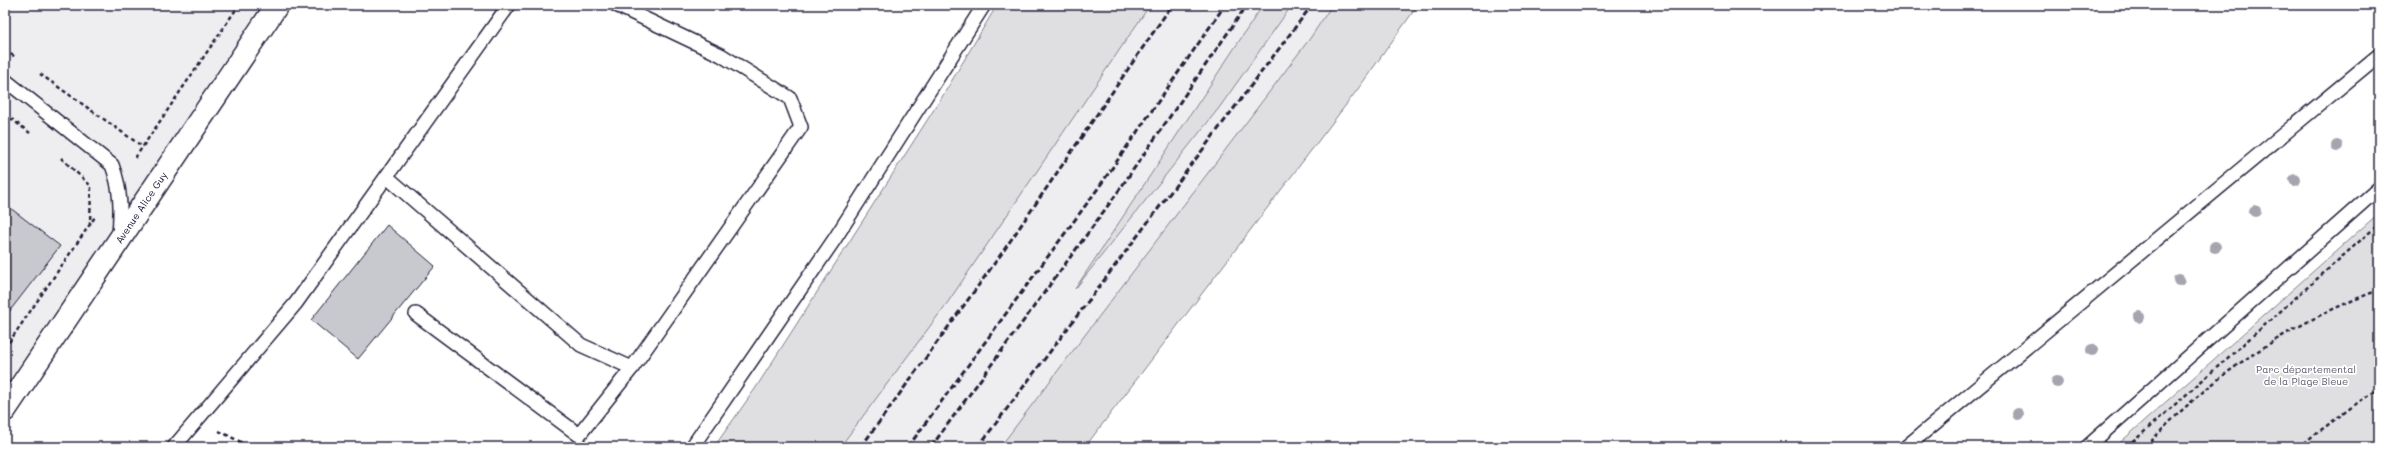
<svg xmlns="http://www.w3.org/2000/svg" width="2384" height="452" font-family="Mali,sans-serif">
<rect width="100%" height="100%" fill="#fff"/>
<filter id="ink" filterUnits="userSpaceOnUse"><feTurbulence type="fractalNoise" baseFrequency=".025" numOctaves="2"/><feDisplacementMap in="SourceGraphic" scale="8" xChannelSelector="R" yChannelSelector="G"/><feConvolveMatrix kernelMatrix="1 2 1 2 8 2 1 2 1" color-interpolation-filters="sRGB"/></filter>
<g filter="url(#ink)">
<!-- built -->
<g fill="#eeeef1">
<path d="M 5,5 L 272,5 L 5,410 Z"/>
<path d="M 997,5 L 1415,5 L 1084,447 L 714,447 L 755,389 L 942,97 Z"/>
</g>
<!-- green -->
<g fill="#dfdfe2" stroke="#80808e">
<path d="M 997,5 L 1150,5 L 948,302 L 840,447 L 714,447 L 755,389 L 942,97 Z"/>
<path d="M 1263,5 L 1292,5 L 1219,108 L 1075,289 Z"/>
<path d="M 1332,5 L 1418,5 L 1358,89 L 1085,447 L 1000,447 L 1311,37 Z"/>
<path d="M 2379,213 L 2379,447 L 2115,447 Z"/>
</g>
<!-- building -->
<g fill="#c8c8cf" stroke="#22223b">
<path d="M 5,204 L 60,246 L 5,317 Z"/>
<path d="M 387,225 L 435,266 L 358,359 L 311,320 Z"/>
</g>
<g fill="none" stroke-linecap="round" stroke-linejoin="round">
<!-- lane casing -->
<g stroke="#22223b" stroke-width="16">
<g id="lane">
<path d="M 5,80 L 112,165 C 121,189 121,209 119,235"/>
<path d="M 387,177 L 581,345 L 632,368"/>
<path d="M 416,314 L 579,435 L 632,368 L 801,127 L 790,98 L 721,55 L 616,5"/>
<path d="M 174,447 L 296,303 L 509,5"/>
<path d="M 692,447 L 834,240 L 984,5"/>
<path d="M 1906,447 L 2379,55"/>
<path d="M 2087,447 L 2379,188"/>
</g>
</g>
<!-- secondary casing -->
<g stroke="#22223b" stroke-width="25">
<g id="secondary">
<path id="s1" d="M 5,410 L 277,5"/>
</g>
</g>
<!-- path -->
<g stroke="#22223b" stroke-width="2.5" stroke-dasharray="4 3" stroke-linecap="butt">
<path d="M 5,50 L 15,57"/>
<path d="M 40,74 L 143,147"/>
<path d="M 5,114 L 30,133"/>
<path d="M 61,158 L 91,186 L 90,224"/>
<path d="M 135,158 L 239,5"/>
<path d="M 5,348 L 95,217"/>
<path d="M 219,431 L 251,447"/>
<path d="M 2127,447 L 2379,224"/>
<path d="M 2146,447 C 2208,377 2292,322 2379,290"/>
<path d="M 2298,447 L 2360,401 L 2379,389"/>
</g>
<!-- lane -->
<use href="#lane" stroke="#fff" stroke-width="13"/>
<!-- secondary -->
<use href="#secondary" stroke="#fff" stroke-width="22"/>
<!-- rail -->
<g stroke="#22223b" stroke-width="3" stroke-dasharray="6 3" stroke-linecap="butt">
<path d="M 861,447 L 1002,253 L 1172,5"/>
<path d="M 908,447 L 1099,187 L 1225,5"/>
<path d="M 931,447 L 1115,196 L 1247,5"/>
<path d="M 978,447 L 1312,5"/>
</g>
</g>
<!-- trees -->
<g fill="#a5a5af">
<circle cx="2337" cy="146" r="6"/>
<circle cx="2295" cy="180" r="6"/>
<circle cx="2255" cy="211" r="6"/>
<circle cx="2215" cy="247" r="6"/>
<circle cx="2179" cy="280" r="6"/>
<circle cx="2139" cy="317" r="6"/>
<circle cx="2092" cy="350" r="6"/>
<circle cx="2057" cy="382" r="6"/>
<circle cx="2018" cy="414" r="6"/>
</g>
</g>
<g text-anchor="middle" stroke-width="3.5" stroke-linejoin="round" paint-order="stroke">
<!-- street labels -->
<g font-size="10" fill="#22223b" stroke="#fff">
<text dy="4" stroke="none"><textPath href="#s1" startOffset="244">Avenue Alice Guy</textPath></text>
</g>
<!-- park labels -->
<g font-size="10" fill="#5b5b6d" stroke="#fff">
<text x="2306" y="373">Parc départemental<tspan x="2306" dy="12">de la Plage Bleue</tspan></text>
</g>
</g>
<!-- margin -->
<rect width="2384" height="452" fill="none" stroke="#fff" stroke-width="20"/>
<rect x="10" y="10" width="2364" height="432" fill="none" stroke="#22223b" stroke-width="1.5" filter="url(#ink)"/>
</svg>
